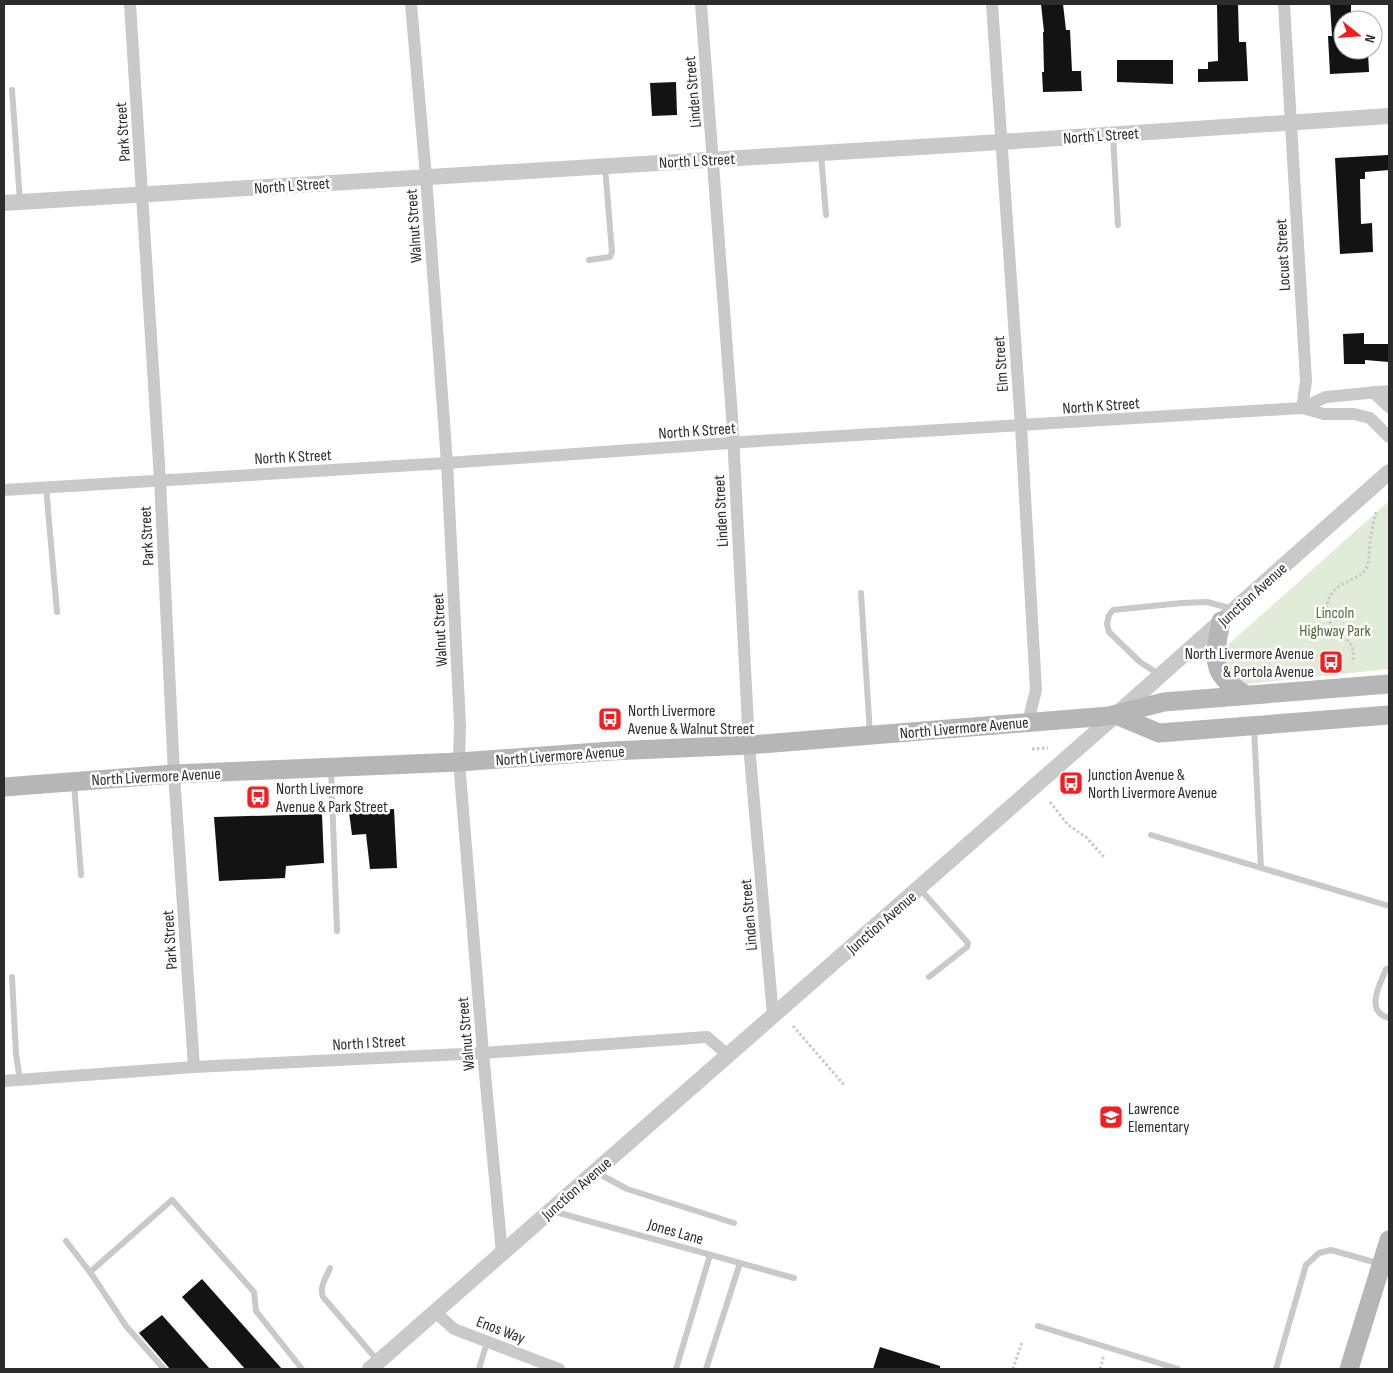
<svg xmlns="http://www.w3.org/2000/svg" width="1393" height="1373" font-family="'Sofia Sans Condensed',sans-serif">
<rect width="100%" height="100%" fill="#fff"/>
<!-- green -->
<path fill="#e1ecd8" d="M 1389,501 L 1389,669 L 1227,686 L 1210,661 Z"/>
<!-- building -->
<g fill="#131313">
<path d="M 1041,4 L 1063,4 L 1066,30 L 1070,30 L 1072,71 L 1081,71 L 1082,91 L 1043,92 L 1042,72 L 1044,72 L 1043,32 L 1044,32 Z"/>
<path d="M 1217,4 L 1238,4 L 1239,42 L 1246,42 L 1248,81 L 1198,82 L 1198,69 L 1208,69 L 1208,62 L 1218,61 Z"/>
<path d="M 1330,4 L 1351,4 L 1351,20 L 1343,20 L 1343,53 L 1368,52 L 1369,72 L 1330,74 L 1328,36 L 1332,36 Z"/>
<path d="M 1117,60 L 1173,60 L 1173,84 L 1117,82 Z"/>
<path d="M 676,82 L 677,115 L 652,116 L 650,83 Z"/>
<path d="M 1388,155 L 1389,170 L 1365,172 L 1365,179 L 1360,179 L 1361,224 L 1372,223 L 1373,252 L 1340,254 L 1335,158 Z"/>
<path d="M 1364,333 L 1364,344 L 1389,344 L 1389,362 L 1365,360 L 1365,364 L 1344,364 L 1343,334 Z"/>
<path d="M 394,809 L 397,868 L 370,869 L 366,834 L 352,835 L 349,812 Z"/>
<path d="M 322,814 L 324,863 L 286,866 L 285,878 L 219,881 L 214,817 Z"/>
<path d="M 202,1279 L 282,1369 L 245,1369 L 182,1297 Z"/>
<path d="M 162,1315 L 210,1369 L 170,1369 L 139,1333 Z"/>
<path d="M 880,1347 L 940,1366 L 940,1369 L 873,1369 Z"/>
</g>
<g fill="none" stroke-linecap="round" stroke-linejoin="round">
<!-- path -->
<g stroke="#c9c9c9" stroke-width="3" stroke-dasharray="2.5 2.5" stroke-linecap="butt">
<path d="M 1353,660 C 1358,634 1326,636 1327,608 C 1328,581 1356,584 1366,569 C 1370,562 1369,550 1370,542 C 1371,532 1374,522 1376,512"/>
<path d="M 1032,749 L 1048,748"/>
<path d="M 1050,802 L 1068,825 L 1086,837 L 1104,857"/>
<path d="M 793,1026 L 845,1086"/>
<path d="M 1013,1369 L 1022,1342"/>
<path d="M 1100,1369 L 1104,1355"/>
</g>
<!-- service -->
<g stroke="#c9c9c9" stroke-width="6">
<path d="M 12,90 L 20,201"/>
<path d="M 1113,136 L 1118,225"/>
<path d="M 821,154 L 826,215"/>
<path d="M 589,260 L 610,257 L 612,252 L 605,167"/>
<path d="M 46,487 L 57,612"/>
<path d="M 861,593 L 870,734"/>
<path d="M 1160,675 L 1140,662 L 1109,632 L 1107,624 L 1109,615 L 1113,610 L 1182,603 L 1207,602 L 1233,609"/>
<path d="M 1254,727 L 1261,868"/>
<path d="M 331,769 L 337,931"/>
<path d="M 74,783 L 81,875"/>
<path d="M 1151,835 L 1389,906"/>
<path d="M 920,889 L 968,943 L 967,947 L 929,977"/>
<path d="M 1389,968 L 1386,969 C 1380,984 1364,1012 1389,1018"/>
<path d="M 12,977 L 16,1054 L 20,1080"/>
<path d="M 596,1172 L 627,1189 L 734,1223"/>
<path d="M 552,1211 L 794,1278"/>
<path d="M 66,1241 L 90,1272 L 126,1326 L 164,1369"/>
<path d="M 330,1268 C 326,1278 319,1287 323,1297 L 378,1361"/>
<path d="M 90,1272 L 172,1200 L 254,1292 L 256,1311 L 302,1369"/>
<path d="M 1038,1326 L 1178,1369"/>
<path d="M 479,1369 L 487,1342"/>
<path d="M 676,1369 L 710,1255"/>
<path d="M 706,1369 L 740,1263"/>
<path d="M 1276,1369 L 1306,1265 L 1319,1253 L 1331,1250 L 1381,1264"/>
</g>
<!-- minor -->
<g stroke="#c9c9c9" stroke-width="12">
<path d="M 130,4 L 160,480 L 174,774 L 194,1067"/>
<path d="M 411,4 L 426,177 L 447,463 L 460,725 L 459,762 L 483,1053 L 502,1253"/>
<path d="M 701,4 L 732,416 L 749,745 L 773,1016"/>
<path d="M 992,4 L 1021,426 L 1036,690 L 1028,722"/>
<path d="M 1284,4 L 1306,381 L 1302,408"/>
<path d="M 1373,392 L 1389,407"/>
<path d="M 1302,408 L 1324,414 L 1354,414 L 1370,418 L 1389,437"/>
<path d="M 4,490 L 447,463 L 758,441 L 1302,408 L 1326,397 L 1389,391"/>
<path d="M 4,1081 L 194,1067 L 483,1053 L 707,1037 L 728,1055"/>
<path d="M 435,1312 L 454,1329 L 559,1369"/>
</g>
<!-- tertiary -->
<g stroke="#c9c9c9" stroke-width="16">
<path d="M 4,203 L 1001,142 L 1389,116"/>
<path d="M 370,1369 L 1109,721 L 1389,472"/>
</g>
<!-- secondary -->
<g stroke="#b6b6b6" stroke-width="19">
<path d="M 1221,621 C 1218,640 1210,663 1224,678 C 1229,685 1239,690 1246,695"/>
<path d="M 1116,715 L 1159,733 L 1389,715"/>
<path d="M 4,787 L 174,774 L 459,762 L 611,751 L 749,745 L 1109,716 L 1164,702 L 1389,684"/>
<path d="M 1349,1369 L 1389,1240"/>
</g>
</g>
<!-- icons -->
<defs>
<g id="bus-square" transform="scale(1.25)"><rect x="-9" y="-9" width="18" height="18" rx="4" fill="#f31e21" stroke="#fff"/><path d="M-5-6H5V4H4V6H2V4H-2V6H-4V4H-5ZM-3.5-4V0h7V-4ZM-3.5 1.2v1.5H-2V1.2ZM2 1.2v1.5H3.5V1.2Z" fill="#fff"/></g>
<g id="school-square" transform="scale(1.25)"><rect x="-9" y="-9" width="18" height="18" rx="4" fill="#f31e21" stroke="#fff"/><path d="M0-5L7-2L0 1L-7-2ZM-4 1L0 2.5L4 1V4Q0 6-4 4Z" fill="#fff"/></g>
</defs>
<g fill-rule="evenodd">
<use href="#bus-square" x="1331" y="662"/>
<use href="#bus-square" x="610" y="719"/>
<use href="#bus-square" x="1071" y="783"/>
<use href="#bus-square" x="258" y="797"/>
<use href="#school-square" x="1111" y="1117"/>
</g>
<g text-anchor="middle" stroke-width="5" stroke-linejoin="round" paint-order="stroke">
<!-- street labels -->
<g font-size="16" fill="#2c2c2c" stroke="#fff">
<text transform="translate(692 92) rotate(-95)" y="6">Linden Street</text>
<text transform="translate(122 132) rotate(-94)" y="6">Park Street</text>
<text transform="translate(1101 135) rotate(-4)" y="6">North L Street</text>
<text transform="translate(697 160) rotate(-3)" y="6">North L Street</text>
<text transform="translate(292 185) rotate(-4)" y="6">North L Street</text>
<text transform="translate(413 226) rotate(-94)" y="6">Walnut Street</text>
<text transform="translate(1282 255) rotate(-93)" y="6">Locust Street</text>
<text transform="translate(1000 364) rotate(-94)" y="6">Elm Street</text>
<text transform="translate(1101 405) rotate(-4)" y="6">North K Street</text>
<text transform="translate(697 430) rotate(-4)" y="6">North K Street</text>
<text transform="translate(293 456) rotate(-3)" y="6">North K Street</text>
<text transform="translate(720 511) rotate(-93)" y="6">Linden Street</text>
<text transform="translate(146 536) rotate(-93)" y="6">Park Street</text>
<text transform="translate(1252 594) rotate(-42)" y="6">Junction Avenue</text>
<text transform="translate(439 630) rotate(-93)" y="6">Walnut Street</text>
<text transform="translate(964 727) rotate(-5)" y="6">North Livermore Avenue</text>
<text transform="translate(560 755) rotate(-4)" y="6">North Livermore Avenue</text>
<text transform="translate(156 776) rotate(-3)" y="6">North Livermore Avenue</text>
<text transform="translate(748 915) rotate(-95)" y="6">Linden Street</text>
<text transform="translate(881 922) rotate(-41)" y="6">Junction Avenue</text>
<text transform="translate(169 940) rotate(-94)" y="6">Park Street</text>
<text transform="translate(465 1034) rotate(-95)" y="6">Walnut Street</text>
<text transform="translate(369 1042) rotate(-3)" y="6">North I Street</text>
<text transform="translate(576 1188) rotate(-41)" y="6">Junction Avenue</text>
<text transform="translate(676 1231) rotate(16)" y="6">Jones Lane</text>
<text transform="translate(501 1329) rotate(21)" y="6">Enos Way</text>
</g>
<!-- park labels -->
<g font-size="16" fill="#4c6b37" stroke="#fff">
<text x="1335" y="618">Lincoln<tspan x="1335" dy="18">Highway Park</tspan></text>
</g>
<!-- poi labels -->
<g font-size="16" fill="#2c2c2c" stroke="#fff" text-anchor="start">
<text x="1314" y="659" text-anchor="end">North Livermore Avenue<tspan x="1314" dy="18">&amp; Portola Avenue</tspan></text>
<text x="628" y="716">North Livermore<tspan x="628" dy="18">Avenue &amp; Walnut Street</tspan></text>
<text x="1088" y="780">Junction Avenue &amp;<tspan x="1088" dy="18">North Livermore Avenue</tspan></text>
<text x="276" y="794">North Livermore<tspan x="276" dy="18">Avenue &amp; Park Street</tspan></text>
<text x="1128" y="1114">Lawrence<tspan x="1128" dy="18">Elementary</tspan></text>
</g>
</g>
<!-- border -->
<rect width="1393" height="1373" fill="none" stroke="#2c2c2c" stroke-width="10"/>
<!-- north arrow -->
<g transform="translate(1358 35) rotate(107)"><circle r="24" fill="#ffffff" stroke="#ababab"/>
<path d="M0-4L9 19L0 12L-9 19Z" fill="#f31e21"/>
<text y="-8" font-size="14" font-weight="bold" text-anchor="middle" fill="#2c2c2c">N</text>
</g>
</svg>
